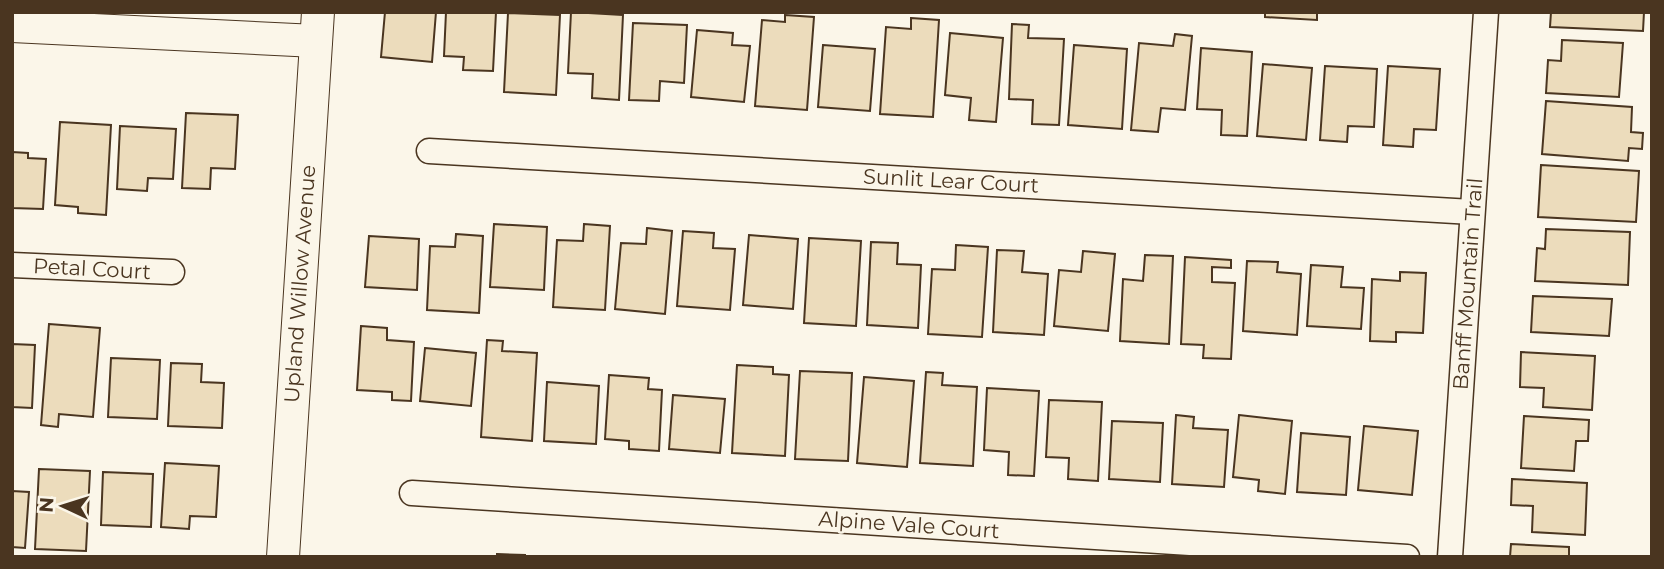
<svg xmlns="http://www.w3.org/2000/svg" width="1664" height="569" font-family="Montserrat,sans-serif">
<rect width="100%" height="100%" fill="#fbf6e9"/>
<!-- building -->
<g fill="#ecdcbc" stroke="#4a3520" stroke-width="2">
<path d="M 385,12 L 436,12 L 432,62 L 381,57 Z"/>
<path d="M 446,12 L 496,12 L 493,71 L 463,70 L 464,57 L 444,56 Z"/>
<path d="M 571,12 L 623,15 L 619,100 L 592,98 L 593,74 L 568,73 Z"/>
<path d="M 1265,12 L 1317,12 L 1317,20 L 1265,17 Z"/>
<path d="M 1551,12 L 1644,12 L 1643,31 L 1550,27 Z"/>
<path d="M 508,13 L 560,15 L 556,95 L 504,92 Z"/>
<path d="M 785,15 L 814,17 L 807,110 L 755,106 L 762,20 L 785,22 Z"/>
<path d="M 911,18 L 939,20 L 933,117 L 880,114 L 886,27 L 911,29 Z"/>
<path d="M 633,23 L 687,25 L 684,83 L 660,81 L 659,101 L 629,100 Z"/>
<path d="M 1012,24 L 1029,25 L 1028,38 L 1064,39 L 1059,125 L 1032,124 L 1033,100 L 1009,99 Z"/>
<path d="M 697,30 L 733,33 L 732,45 L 750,46 L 744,102 L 691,97 Z"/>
<path d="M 950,33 L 1003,38 L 996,122 L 969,120 L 971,98 L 945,95 Z"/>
<path d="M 1175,34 L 1192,36 L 1185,110 L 1161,108 L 1158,132 L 1131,130 L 1139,43 L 1173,46 Z"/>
<path d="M 1562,40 L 1623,43 L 1619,97 L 1546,93 L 1548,60 L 1561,61 Z"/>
<path d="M 823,45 L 875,49 L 870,111 L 818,107 Z"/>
<path d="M 1074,45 L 1127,49 L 1122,129 L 1068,125 Z"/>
<path d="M 1201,48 L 1252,52 L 1247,136 L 1221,135 L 1222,110 L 1197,109 Z"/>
<path d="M 1263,64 L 1312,68 L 1306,140 L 1257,136 Z"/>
<path d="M 1325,66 L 1377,69 L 1374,127 L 1348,126 L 1347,142 L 1320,140 Z"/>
<path d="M 1388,66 L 1440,69 L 1436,130 L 1414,129 L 1413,147 L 1383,145 Z"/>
<path d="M 1546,101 L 1632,107 L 1631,132 L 1643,133 L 1642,149 L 1629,148 L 1628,161 L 1542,154 Z"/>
<path d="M 186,113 L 238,115 L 235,169 L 211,168 L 210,189 L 182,188 Z"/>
<path d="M 60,122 L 111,125 L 106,215 L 78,213 L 78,207 L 55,205 Z"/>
<path d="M 120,126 L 176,129 L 173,179 L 148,178 L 147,191 L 117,189 Z"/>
<path d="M 12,152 L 28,153 L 28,158 L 46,159 L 43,209 L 12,208 Z"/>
<path d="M 1541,165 L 1639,171 L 1636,222 L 1538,217 Z"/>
<path d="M 494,224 L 547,227 L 544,290 L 490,287 Z"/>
<path d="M 584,224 L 610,226 L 605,310 L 553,307 L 557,240 L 583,241 Z"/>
<path d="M 647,228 L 672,231 L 665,314 L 615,309 L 621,243 L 646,244 Z"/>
<path d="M 1546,229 L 1630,232 L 1628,285 L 1535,281 L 1537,248 L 1545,249 Z"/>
<path d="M 683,231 L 714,233 L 713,248 L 735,249 L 730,310 L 677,306 Z"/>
<path d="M 456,234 L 483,236 L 479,313 L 427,310 L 430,246 L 455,247 Z"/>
<path d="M 749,235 L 798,239 L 793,309 L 743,305 Z"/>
<path d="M 369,236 L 419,239 L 417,290 L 365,287 Z"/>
<path d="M 809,238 L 861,241 L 856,326 L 804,323 Z"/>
<path d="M 871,242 L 898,243 L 897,264 L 921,265 L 918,328 L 867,325 Z"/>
<path d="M 956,245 L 988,247 L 982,337 L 928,334 L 932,269 L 955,270 Z"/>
<path d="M 997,250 L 1024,251 L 1022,272 L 1048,274 L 1044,335 L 993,332 Z"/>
<path d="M 1083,251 L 1115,254 L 1108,331 L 1054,326 L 1059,270 L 1081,272 Z"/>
<path d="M 1145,255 L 1173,256 L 1169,344 L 1120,341 L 1123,279 L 1143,281 Z"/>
<path d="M 1185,257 L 1231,260 L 1231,268 L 1212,267 L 1212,282 L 1235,283 L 1231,359 L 1203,358 L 1204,345 L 1181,344 Z"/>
<path d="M 1247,261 L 1278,262 L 1277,272 L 1301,274 L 1297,335 L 1243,331 Z"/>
<path d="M 1311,265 L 1343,267 L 1341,287 L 1364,288 L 1361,329 L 1307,326 Z"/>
<path d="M 1400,272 L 1426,273 L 1423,333 L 1396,332 L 1396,342 L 1370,341 L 1372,279 L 1400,281 Z"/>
<path d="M 1533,296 L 1612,299 L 1609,336 L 1531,332 Z"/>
<path d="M 49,324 L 100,328 L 93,417 L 59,414 L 58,427 L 41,425 Z"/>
<path d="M 361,326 L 387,328 L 387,340 L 414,342 L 411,401 L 392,400 L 392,392 L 357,390 Z"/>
<path d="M 487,340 L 503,341 L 502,351 L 537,353 L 532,441 L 481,437 Z"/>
<path d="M 12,344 L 35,345 L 32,408 L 12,407 Z"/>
<path d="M 425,348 L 476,353 L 471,406 L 420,401 Z"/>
<path d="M 1521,352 L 1595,356 L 1592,410 L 1543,407 L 1544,388 L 1520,387 Z"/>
<path d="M 111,358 L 160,360 L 157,419 L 108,417 Z"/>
<path d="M 171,363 L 202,364 L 201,382 L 224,383 L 222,428 L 168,426 Z"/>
<path d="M 737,365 L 773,367 L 773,374 L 789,375 L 785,456 L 732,453 Z"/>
<path d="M 800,371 L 852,373 L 848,461 L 795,459 Z"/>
<path d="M 926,372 L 943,373 L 942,385 L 977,387 L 973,466 L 920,463 Z"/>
<path d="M 609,375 L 649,378 L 648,389 L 662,390 L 659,451 L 629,449 L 629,441 L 605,439 Z"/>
<path d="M 864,377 L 914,381 L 907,467 L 857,463 Z"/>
<path d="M 547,382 L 599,386 L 596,444 L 544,441 Z"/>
<path d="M 987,388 L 1039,391 L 1034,476 L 1008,475 L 1009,452 L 984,450 Z"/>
<path d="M 673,395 L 725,399 L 720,453 L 669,449 Z"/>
<path d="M 1049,400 L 1102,402 L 1098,481 L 1068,479 L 1069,458 L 1046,457 Z"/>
<path d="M 1176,415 L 1194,417 L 1193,428 L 1228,430 L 1224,487 L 1172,484 Z"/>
<path d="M 1239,415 L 1292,421 L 1285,494 L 1258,491 L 1259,480 L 1233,477 Z"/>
<path d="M 1524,416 L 1589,420 L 1588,441 L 1576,441 L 1574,471 L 1521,468 Z"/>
<path d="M 1112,421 L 1163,423 L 1160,482 L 1109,479 Z"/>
<path d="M 1364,426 L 1418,431 L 1412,495 L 1358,490 Z"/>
<path d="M 1301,433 L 1350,437 L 1346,495 L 1297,492 Z"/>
<path d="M 165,463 L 219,466 L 216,517 L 190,516 L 189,529 L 161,527 Z"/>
<path d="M 39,469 L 90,471 L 86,551 L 35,549 Z"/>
<path d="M 103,472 L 153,474 L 151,527 L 101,525 Z"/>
<path d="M 1512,479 L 1587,483 L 1585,535 L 1532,532 L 1533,506 L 1511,505 Z"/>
<path d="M 12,491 L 29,492 L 25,548 L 12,547 Z"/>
<path d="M 1511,544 L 1569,547 L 1569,557 L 1510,557 Z"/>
<path d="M 497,554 L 525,555 L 525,557 L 497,557 Z"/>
</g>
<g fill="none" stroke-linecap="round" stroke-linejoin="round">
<!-- minor casing -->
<g stroke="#4a3520" stroke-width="27">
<g id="minor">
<path d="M 429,151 L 1472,212"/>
<path d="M 12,265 L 172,272"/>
<path d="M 412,493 L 1407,557"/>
<path d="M 1450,557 L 1486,12"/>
</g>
</g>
<!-- tertiary casing -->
<g stroke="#4a3520" stroke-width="34">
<g id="tertiary">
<path d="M 12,26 L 316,41"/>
<path d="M 283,557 L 318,12"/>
</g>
</g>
<!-- minor -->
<use href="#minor" stroke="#fbf6e9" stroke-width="24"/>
<!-- tertiary -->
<use href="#tertiary" stroke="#fbf6e9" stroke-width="32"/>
</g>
<g text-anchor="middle" stroke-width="5" stroke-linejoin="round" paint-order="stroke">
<!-- street labels -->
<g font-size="21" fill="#4a3520" stroke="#fbf6e9">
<text transform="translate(951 181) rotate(3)" y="7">Sunlit Lear Court</text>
<text transform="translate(92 269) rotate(3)" y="7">Petal Court</text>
<text transform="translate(300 284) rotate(-86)" y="7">Upland Willow Avenue</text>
<text transform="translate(1468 284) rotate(-86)" y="7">Banff Mountain Trail</text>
<text transform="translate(909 525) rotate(4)" y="7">Alpine Vale Court</text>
</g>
</g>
<!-- border -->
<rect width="1664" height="569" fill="none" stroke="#4a3520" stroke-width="28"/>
<!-- north arrow -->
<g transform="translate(63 506) rotate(274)" stroke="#fbf6e9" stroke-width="5" paint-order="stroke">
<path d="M0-5L12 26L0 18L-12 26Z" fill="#4a3520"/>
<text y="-10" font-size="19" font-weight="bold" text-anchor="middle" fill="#4a3520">N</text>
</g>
</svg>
